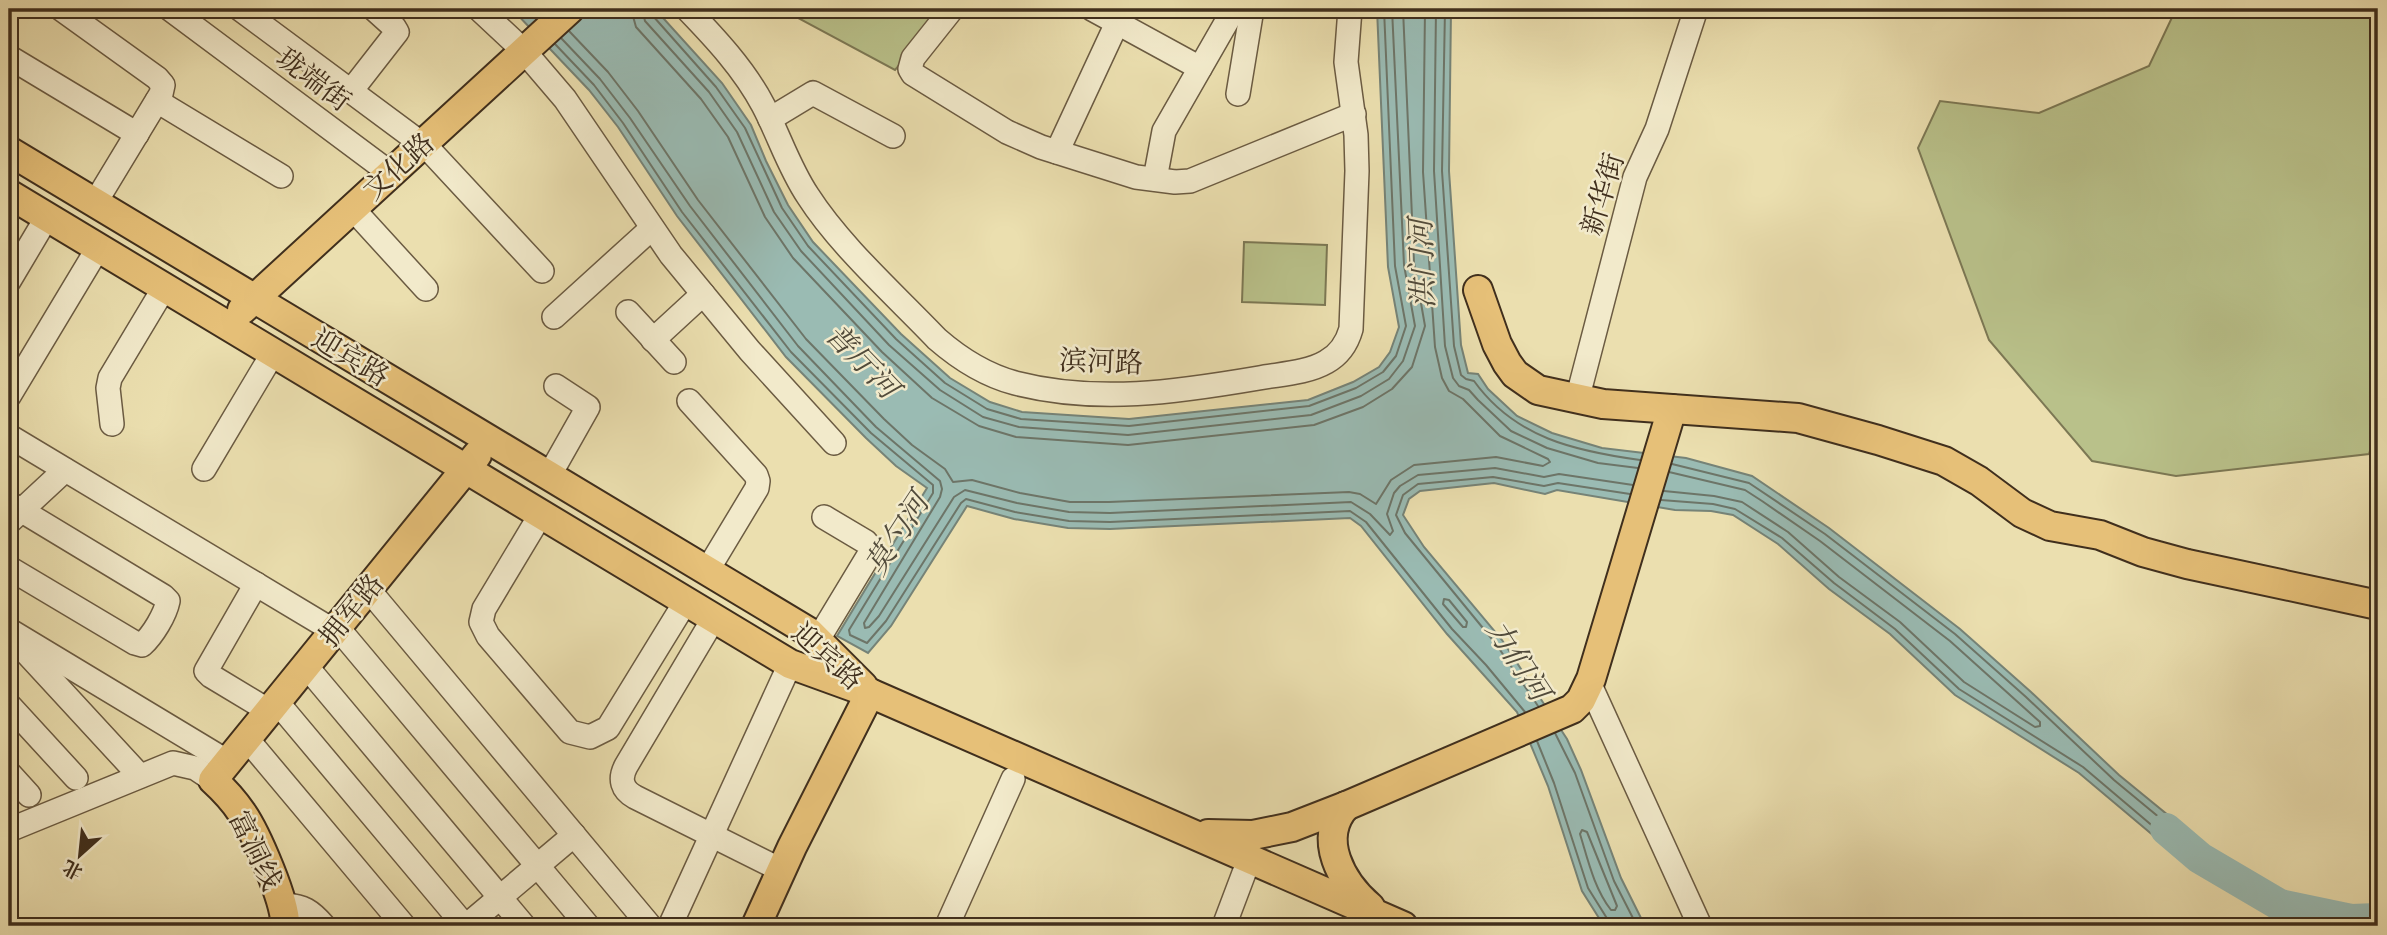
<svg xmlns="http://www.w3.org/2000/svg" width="2387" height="935" font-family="'Gentium Book Plus','Noto Serif SC',serif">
<rect width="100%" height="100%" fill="#ebdfaf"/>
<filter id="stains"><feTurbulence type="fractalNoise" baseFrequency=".00286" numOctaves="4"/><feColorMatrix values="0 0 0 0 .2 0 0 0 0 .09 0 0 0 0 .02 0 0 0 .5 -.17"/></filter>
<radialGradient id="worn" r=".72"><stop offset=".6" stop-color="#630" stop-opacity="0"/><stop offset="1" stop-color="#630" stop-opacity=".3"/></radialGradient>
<!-- green -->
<g fill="#b9c18a" stroke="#7c7854" stroke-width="2">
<path d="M 805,9 L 948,9 L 895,70 L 798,18 Z"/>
<path d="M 2176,9 L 2378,9 L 2378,425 L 2369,454 L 2176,476 L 2092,461 L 1989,340 L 1918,148 L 1940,101 L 2039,113 L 2149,66 Z"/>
<path d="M 1244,242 L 1327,245 L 1325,305 L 1242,302 Z"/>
</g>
<!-- water -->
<path fill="#9abbb3" stroke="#768377" stroke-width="2" d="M 512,9 L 655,9 L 722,83 L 751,125 L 766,161 L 788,205 L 813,242 L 901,334 L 950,378 L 990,402 L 1022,412 L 1129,419 L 1308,400 L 1353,382 L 1379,367 L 1390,352 L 1399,327 L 1388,267 L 1377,9 L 1451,9 L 1449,171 L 1461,345 L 1468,373 L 1478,374 L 1488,389 L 1517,416 L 1552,433 L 1602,448 L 1686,458 L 1752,476 L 1829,528 L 1960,629 L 2031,692 L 2119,775 L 2207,847 L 2192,868 L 2079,773 L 1955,695 L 1890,634 L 1829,589 L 1778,544 L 1733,515 L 1711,511 L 1675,510 L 1557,490 L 1545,494 L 1494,483 L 1420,491 L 1409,499 L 1403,515 L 1424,547 L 1502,640 L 1567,739 L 1581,770 L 1621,878 L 1645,926 L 1604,926 L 1582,891 L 1548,786 L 1517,712 L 1447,634 L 1361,526 L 1350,518 L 1110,529 L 1068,528 L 1014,519 L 967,506 L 891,626 L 868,653 L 837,636 L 927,488 L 896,466 L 866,438 L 786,357 L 677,216 L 618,127 L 589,90 Z"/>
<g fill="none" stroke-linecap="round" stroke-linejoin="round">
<!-- shore -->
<g stroke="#6d7568" stroke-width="2">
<path d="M 631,9 L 636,27 L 701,99 L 728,137 L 765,217 L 793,258 L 882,352 L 932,398 L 979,426 L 1016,437 L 1128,445 L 1314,425 L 1363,407 L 1392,389 L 1412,367 L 1425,326 L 1414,263 L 1403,9"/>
<path d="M 642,9 L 645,21 L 709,92 L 737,132 L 774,212 L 801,251 L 889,345 L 940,390 L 983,417 L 1019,427 L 1128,435 L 1311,415 L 1361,396 L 1389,379 L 1403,361 L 1415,326 L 1404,265 L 1392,9"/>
<path d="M 651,9 L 653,16 L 716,87 L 745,128 L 782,208 L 808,246 L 896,339 L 945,383 L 987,409 L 1021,419 L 1129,426 L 1309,406 L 1356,388 L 1383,372 L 1396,356 L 1406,326 L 1395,266 L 1384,9"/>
<path d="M 1436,9 L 1434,171 L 1445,346 L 1453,378 L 1459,386 L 1469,390 L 1478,400 L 1511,431 L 1547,448 L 1598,463 L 1638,468"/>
<path d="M 1445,9 L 1442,171 L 1454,346 L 1461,375 L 1466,379 L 1474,381 C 1515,438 1575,451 1640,460"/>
<path d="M 569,31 L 608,72 L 638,111 L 698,200 L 806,339 L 884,419 L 912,445 L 945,469 L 953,482 L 972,480 L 1020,493 L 1070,502 L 1109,502 L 1349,492 L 1360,494 L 1376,504 L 1391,480 L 1414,465 L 1496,457 L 1543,466 L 1550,462 L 1548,459 L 1500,436 L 1463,399 L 1449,391 L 1442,378 L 1435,347 L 1423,172 L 1425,9"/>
<path d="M 561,38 L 600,79 L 630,118 L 690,206 L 798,346 L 876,427 L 940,481 L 942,489 L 940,497 L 864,623 L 865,628 L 869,627 L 879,616 L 954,497 L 965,490 L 1017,503 L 1069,512 L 1110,513 L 1351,502 L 1370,514 L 1390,535 L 1393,531 L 1387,514 L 1394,493 L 1400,486 L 1418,475 L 1495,468 L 1544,477 L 1559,474 L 1633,485"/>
<path d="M 555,44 L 594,85 L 623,123 L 682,212 L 791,352 L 871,433 L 933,485 L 933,493 L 849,630 L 850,635 L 867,643 L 886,621 L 961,503 L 966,499 L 1015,512 L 1069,521 L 1110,522 L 1350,511 L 1366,522 L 1452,629 L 1486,665 L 1525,712"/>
<path d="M 1664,491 L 1714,496 L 1742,502 L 1788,532 L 1839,577 L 1900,622 L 1964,682 L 2035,727 L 2040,726 L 2040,722 L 1950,641 L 1820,541 L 1762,501 L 1745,490 L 1669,472"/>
<path d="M 1661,500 L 1713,504 L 1735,509 L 1782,538 L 1834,583 L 1895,629 L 1959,689 L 2083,767 L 2188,856 L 2194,854 L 2195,847 L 2114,780 L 2026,697 L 1955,634 L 1825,534 L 1749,483 L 1672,464"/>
<path d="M 1444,599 L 1449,600 L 1467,622 L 1466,627 L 1463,627 L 1443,604 Z"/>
<path d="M 1538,706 L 1496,644 L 1405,533 L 1396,515 L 1403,495 L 1418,484 L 1493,477 L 1544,486 L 1558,483 L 1630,494"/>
<path d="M 1555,733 L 1575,773 L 1614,881 L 1637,926"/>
<path d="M 1537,741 L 1554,783 L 1588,888 L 1608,920 L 1609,926"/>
<path d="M 1582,830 L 1587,832 L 1617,906 L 1615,910 L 1611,910 C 1594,888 1588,860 1580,834 Z"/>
</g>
<!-- river -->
<path stroke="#9abbb3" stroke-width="32" d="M 2166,829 L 2200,858 L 2280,905 L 2351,920 L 2378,919"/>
<!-- minor casing -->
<g stroke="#6b5b42" stroke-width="26">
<g id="minor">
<path d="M 61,9 L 157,78 L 163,85 L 161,94 L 95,203"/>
<path d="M 170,9 L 390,173"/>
<path d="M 240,9 L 422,144"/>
<path d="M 479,9 L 524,51 L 565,99 L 671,255 L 750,351 L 834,443"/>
<path d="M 687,9 C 715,38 744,69 763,105 C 779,135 789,168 808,196 C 840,246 895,295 937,339 C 960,359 985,375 1015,383 C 1097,404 1177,392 1259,378 C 1280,374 1307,373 1326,362 C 1339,355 1347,343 1351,329 L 1357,171 L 1356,135 L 1346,62 L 1350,9"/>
<path d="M 952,9 L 913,58 L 910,69 L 913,74 L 1007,132 L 1041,147 L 1136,177 L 1175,182 L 1190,181 L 1354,114"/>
<path d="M 1092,9 L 1200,68"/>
<path d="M 9,57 L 137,134"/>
<path d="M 351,91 L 397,32 L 394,27 L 374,9"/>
<path d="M 1238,94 L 1252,9"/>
<path d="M 157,101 L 281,176"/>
<path d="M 770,119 L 813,93 L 893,136"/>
<path d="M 423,143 L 542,271"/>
<path d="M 1057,152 L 1117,23"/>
<path d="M 1155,179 L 1164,131 L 1234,9"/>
<path d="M 352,208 L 426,289"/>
<path d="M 9,281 L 47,217"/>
<path d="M 628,312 L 674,362"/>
<path d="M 554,317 L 652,228"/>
<path d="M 653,340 L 703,294"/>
<path d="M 9,396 L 98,248"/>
<path d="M 1577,400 L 1635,177 L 1657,129 L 1696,9"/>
<path d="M 689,401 L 756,475 L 758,481 L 757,488 L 707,571"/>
<path d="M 112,424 L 108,388 L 110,378 L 164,288"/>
<path d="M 9,436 L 334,631"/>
<path d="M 204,469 L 273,353"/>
<path d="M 549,476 L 588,407 L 556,386"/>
<path d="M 9,503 L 163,596 L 168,601 C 165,615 153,635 142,645 L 135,643 L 9,568"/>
<path d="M 541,514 L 484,609 L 481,622 L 488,636 L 570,732 L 590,737 L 608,728 L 686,601"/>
<path d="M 9,522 L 65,470"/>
<path d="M 256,584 L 206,671 L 211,676 L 269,711"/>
<path d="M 368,589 L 650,926"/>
<path d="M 714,618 L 626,766 C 619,779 622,790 635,797 L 781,870"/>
<path d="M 337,627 L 588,926"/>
<path d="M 9,630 L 228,762"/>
<path d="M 817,641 L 869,555 L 871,548 L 866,542 L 824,517"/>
<path d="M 21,647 L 140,776"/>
<path d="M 306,666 L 524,926"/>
<path d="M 1591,687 L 1700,926"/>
<path d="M 277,702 L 465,926"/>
<path d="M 9,705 L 76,778"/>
<path d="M 247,739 L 404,926"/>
<path d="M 9,773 L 29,795"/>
<path d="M 9,830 L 173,763 L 195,768 L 213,780"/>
<path d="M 283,906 C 302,904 312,912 324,926"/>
<path d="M 466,926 L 574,835"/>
<path d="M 670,926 L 790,664"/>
<path d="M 947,926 L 1013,779"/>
<path d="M 1224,926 L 1244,873"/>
</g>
</g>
<!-- major casing -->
<g stroke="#402f1d" stroke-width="32">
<g id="major">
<path d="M 9,151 L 809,632 L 863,686"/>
<path d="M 9,194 L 790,664 L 870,693 L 1403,926"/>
<path d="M 1478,290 L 1497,344 L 1507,363 L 1515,374 L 1538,390 L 1603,404 L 1798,418 L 1878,440 L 1944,461 L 1979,481 L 2022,513 L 2050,526 L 2100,535 L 2143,552 L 2187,564 L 2378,605"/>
<path d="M 242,310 L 570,9"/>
<path d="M 1346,806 C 1316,838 1342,883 1370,907"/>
<path d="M 1208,834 L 1253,835 L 1292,827 L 1346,806 L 1572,709 L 1581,700 L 1591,679 L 1672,409"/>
<path d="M 285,926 C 287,904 256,833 242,813 C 234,801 224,790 213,780 L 477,455"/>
<path d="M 756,926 L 792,847 L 870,693"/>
</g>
</g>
<!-- minor -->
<use href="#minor" stroke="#f2eacb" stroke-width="23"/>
<!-- major -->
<use href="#major" stroke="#e6c078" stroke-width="28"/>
</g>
<g text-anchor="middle" stroke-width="5" stroke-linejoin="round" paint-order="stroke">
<!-- street labels -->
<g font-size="28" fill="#402f1d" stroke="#f2eacb">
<text transform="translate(314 79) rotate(37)" y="10">珑端街</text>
<text transform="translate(398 166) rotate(-42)" y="10">文化路</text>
<text transform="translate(1602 194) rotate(-73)" y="10">新华街</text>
<text transform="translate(351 357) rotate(31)" y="10">迎宾路</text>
<text transform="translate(1101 361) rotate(2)" y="10">滨河路</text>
<text transform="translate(351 610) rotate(-51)" y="10">拥军路</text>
<text transform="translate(828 656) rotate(42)" y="10">迎宾路</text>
<text transform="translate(256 850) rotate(64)" y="10">富洞线</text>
</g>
<!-- water labels -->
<g font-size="30" font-style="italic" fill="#524b3b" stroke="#f2eacb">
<text transform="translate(1422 264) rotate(-92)" y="10">洪门河</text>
<text transform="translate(862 361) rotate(46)" y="10">普厅河</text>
<text transform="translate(897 534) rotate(-57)" y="10">莫勺河</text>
<text transform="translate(1518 660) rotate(57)" y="10">力们河</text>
</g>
</g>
<!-- margin -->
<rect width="2387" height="935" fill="none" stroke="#ebdfaf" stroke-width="35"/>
<rect x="10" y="10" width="2366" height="914" fill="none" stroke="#402f1d" stroke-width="3.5"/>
<rect x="18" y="18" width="2352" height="900" fill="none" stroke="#402f1d" stroke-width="2"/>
<!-- north arrow -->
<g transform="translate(80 855) rotate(207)" stroke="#f2eacb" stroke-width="5" paint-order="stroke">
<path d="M0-5L12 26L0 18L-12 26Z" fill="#402f1d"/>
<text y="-10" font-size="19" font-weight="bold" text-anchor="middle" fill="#402f1d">北</text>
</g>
<rect width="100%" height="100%" filter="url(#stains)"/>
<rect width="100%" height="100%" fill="url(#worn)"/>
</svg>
